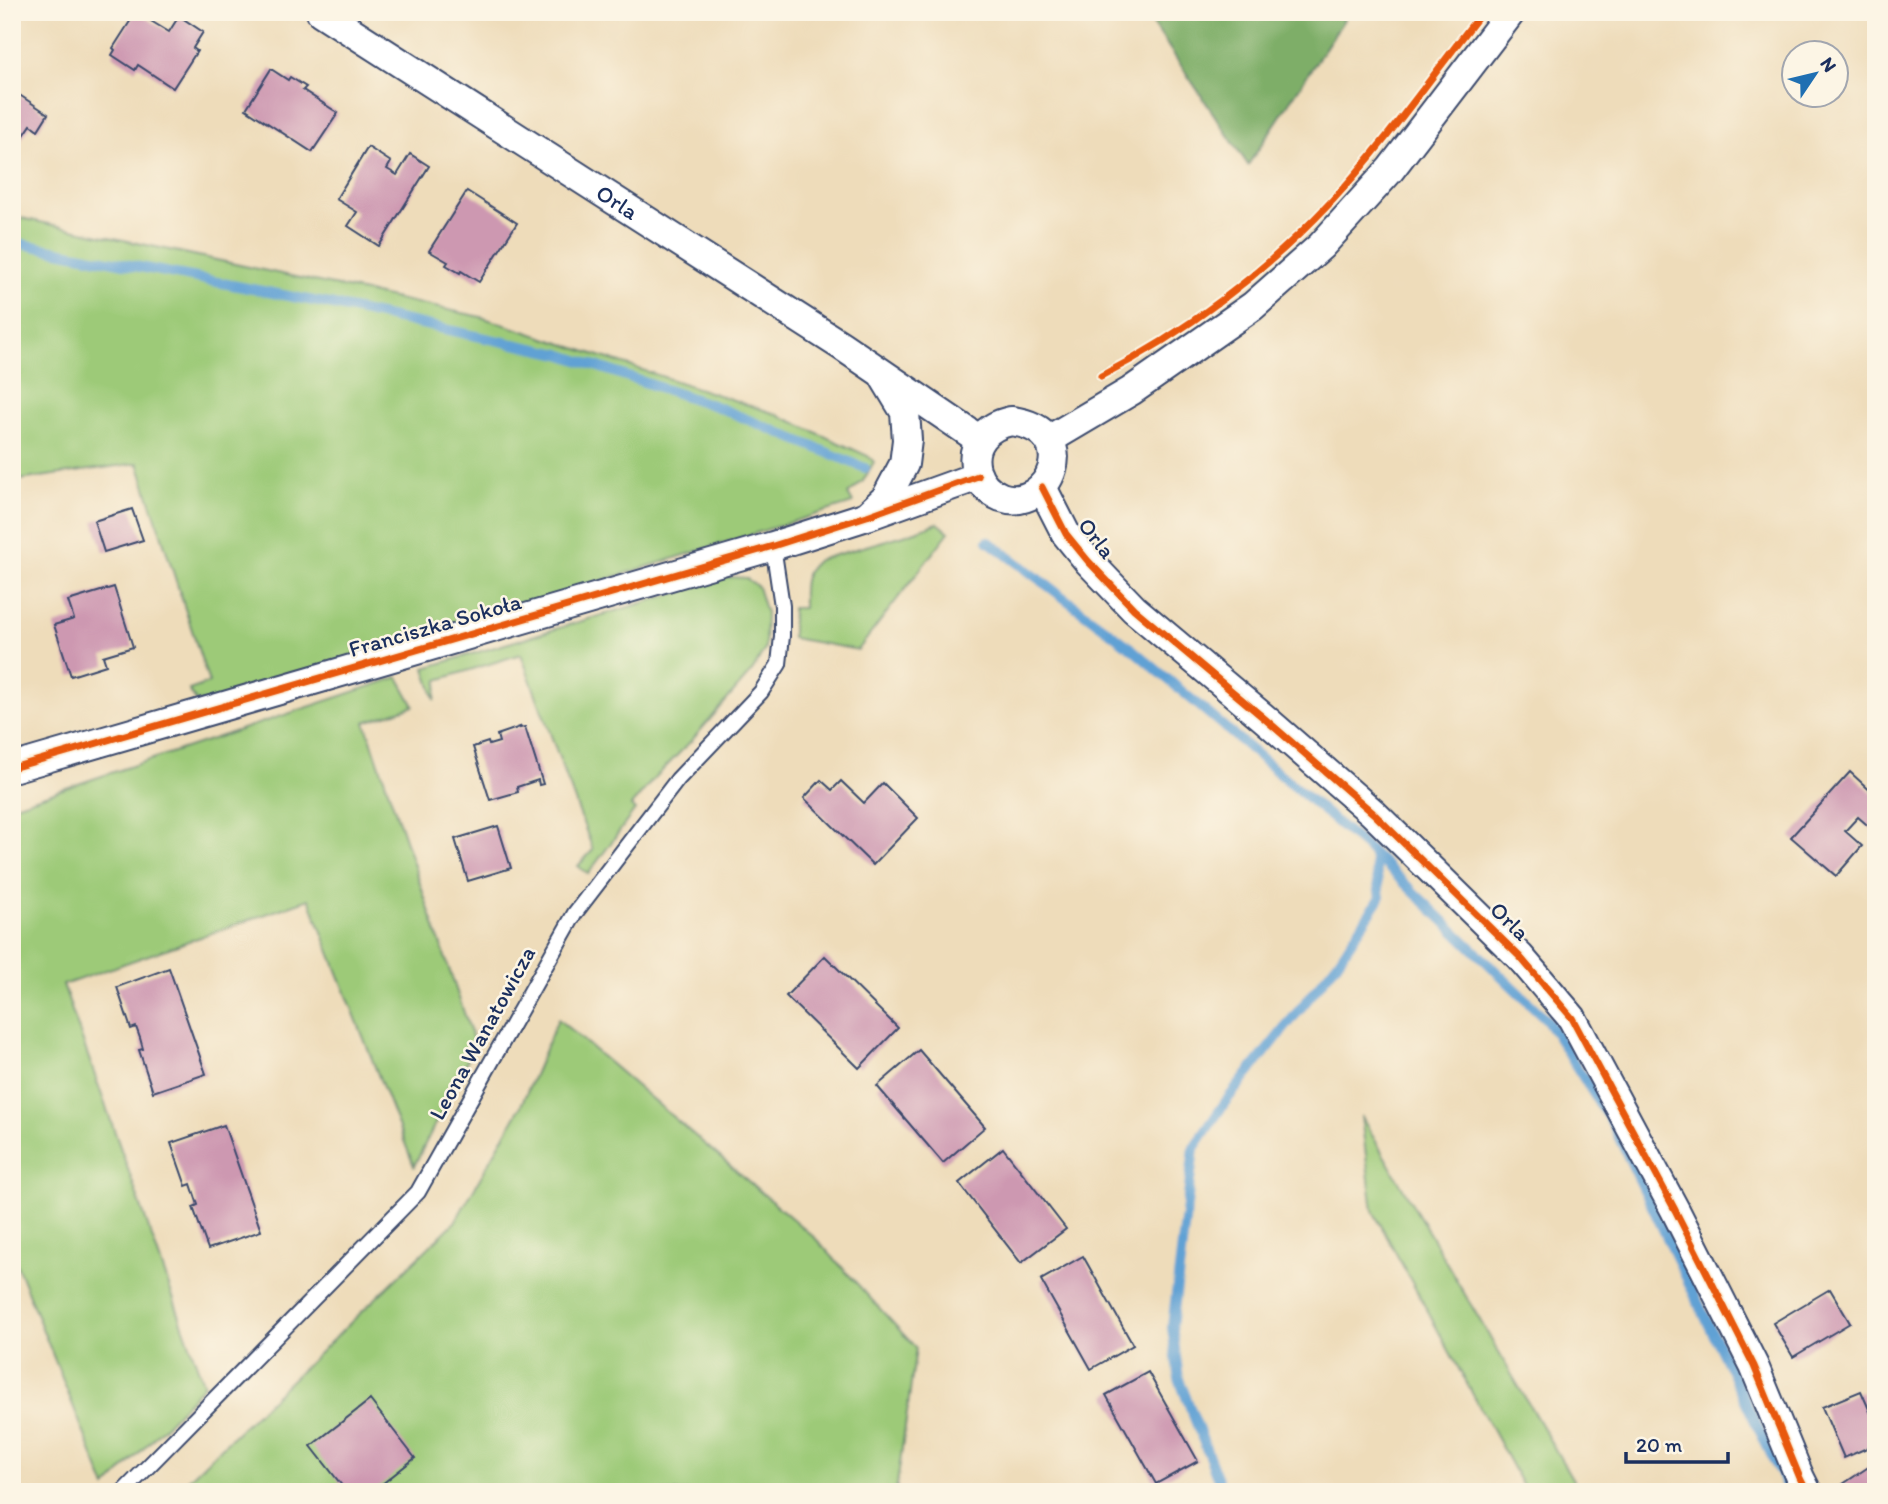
<svg xmlns="http://www.w3.org/2000/svg" width="1888" height="1504" font-family="Itim,sans-serif">
<rect width="100%" height="100%" fill="#fcf5e5"/>
<filter id="ink" filterUnits="userSpaceOnUse"><feTurbulence type="fractalNoise" baseFrequency=".0143" numOctaves="2"/><feDisplacementMap in="SourceGraphic" scale="14" xChannelSelector="R" yChannelSelector="G"/><feConvolveMatrix kernelMatrix="1 2 1 2 8 2 1 2 1" color-interpolation-filters="sRGB"/></filter>
<filter id="wash" filterUnits="userSpaceOnUse"><feTurbulence type="fractalNoise" baseFrequency=".00686" numOctaves="4" result="noise"/><feDisplacementMap in="SourceGraphic" scale="28" xChannelSelector="R" yChannelSelector="G"/><feGaussianBlur stdDeviation="1.57" result="paint"/><feColorMatrix in="noise" values="0 0 0 0 0 0 0 0 0 0 0 0 0 0 0 0 0 1.4 0 .05"/><feComposite in="paint" operator="in"/></filter>
<g filter="url(#wash)">
<rect width="100%" height="100%" fill="#eedcba"/>
<!-- green -->
<g fill="#9dca78" stroke="#5c7c6b" stroke-width="2">
<path d="M 12,216 L 481,317 L 776,414 L 868,456 L 874,462 L 863,481 L 848,494 L 853,503 L 207,703 L 196,701 L 189,690 L 209,683 L 138,463 L 12,481 Z"/>
<path d="M 938,523 L 949,532 L 858,650 L 792,638 L 792,608 L 803,608 C 803,586 800,575 818,560 L 904,535 Z"/>
<path d="M 729,577 L 746,578 L 758,587 L 766,613 L 765,649 L 753,670 L 693,739 L 651,782 L 631,806 L 635,810 L 588,874 L 578,866 L 593,850 L 521,654 L 438,680 L 435,700 L 425,668 Z"/>
<path d="M 398,677 L 414,706 L 365,722 L 475,1045 L 414,1166 L 309,899 L 63,985 L 204,1385 L 106,1488 L 12,1253 L 12,806 Z"/>
<path d="M 558,1019 L 816,1239 L 916,1348 L 896,1492 L 175,1492 L 455,1222 L 520,1108 Z"/>
<path d="M 1361,1116 L 1580,1492 L 1526,1492 L 1373,1211 Z"/>
</g>
<!-- forest -->
<path fill="#7eae68" stroke="#4c6e63" stroke-width="2" d="M 1145,12 L 1349,12 L 1248,165 Z"/>
<g fill="none" stroke-linecap="round" stroke-linejoin="round">
<!-- stream -->
<g stroke="#61a1d4" stroke-width="10">
<path d="M 12,242 L 324,303 L 560,354 L 715,406 L 865,468"/>
<path d="M 988,541 L 1131,648 L 1374,854 L 1547,1020 L 1612,1123 L 1789,1492"/>
<path d="M 1223,1492 L 1179,1379 L 1172,1327 L 1194,1148 L 1226,1101 L 1337,963 L 1380,898 L 1374,854"/>
</g>
</g>
<g id="blocks">
<!-- building -->
<g fill="#cd98b1">
<path d="M 136,12 L 169,32 L 179,16 L 203,32 L 193,48 L 197,51 L 173,88 L 138,65 L 135,70 L 112,55 L 115,50 L 113,48 Z"/>
<path d="M 271,69 L 288,80 L 290,77 L 306,87 L 303,90 L 338,113 L 312,152 L 246,109 Z"/>
<path d="M 18,94 L 48,114 L 38,130 L 31,125 L 12,153 L 12,103 Z"/>
<path d="M 368,147 L 391,162 L 387,169 L 397,175 L 410,154 L 429,166 L 379,246 L 348,226 L 357,212 L 336,199 Z"/>
<path d="M 467,191 L 517,223 L 479,282 L 461,271 L 460,273 L 446,265 L 448,262 L 429,251 Z"/>
<path d="M 132,509 L 143,540 L 104,552 L 94,521 Z"/>
<path d="M 114,587 L 133,647 L 103,656 L 106,665 L 71,676 L 54,625 L 74,619 L 68,601 Z"/>
<path d="M 520,727 L 520,728 L 525,727 L 543,784 L 539,785 L 538,780 L 517,787 L 518,792 L 490,800 L 473,747 L 488,742 L 489,745 L 499,742 L 497,735 Z"/>
<path d="M 1850,772 L 1876,796 L 1876,829 L 1874,831 L 1858,817 L 1845,831 L 1862,846 L 1836,876 L 1791,837 Z"/>
<path d="M 821,780 L 832,790 L 841,781 L 864,803 L 883,783 L 918,818 L 873,865 L 804,798 Z"/>
<path d="M 498,826 L 511,868 L 468,881 L 455,839 Z"/>
<path d="M 825,956 L 898,1028 L 859,1068 L 786,996 Z"/>
<path d="M 169,968 L 206,1074 L 153,1092 L 139,1050 L 143,1049 L 140,1038 L 136,1027 L 131,1029 L 117,987 Z"/>
<path d="M 919,1050 L 985,1127 L 943,1163 L 877,1086 Z"/>
<path d="M 224,1125 L 261,1231 L 208,1249 L 193,1207 L 198,1205 L 191,1184 L 186,1186 L 171,1143 Z"/>
<path d="M 1003,1148 L 1066,1229 L 1021,1263 L 959,1183 Z"/>
<path d="M 1083,1256 L 1133,1345 L 1091,1369 L 1041,1280 Z"/>
<path d="M 1830,1289 L 1850,1323 L 1793,1357 L 1773,1323 Z"/>
<path d="M 1148,1372 L 1198,1461 L 1156,1484 L 1106,1395 Z"/>
<path d="M 1861,1391 L 1876,1425 L 1876,1444 L 1844,1458 L 1822,1407 Z"/>
<path d="M 370,1400 L 415,1458 L 372,1492 L 347,1492 L 311,1446 Z"/>
<path d="M 1876,1462 L 1876,1483 L 1862,1492 L 1848,1492 L 1843,1484 Z"/>
</g>
</g>
</g>
<g filter="url(#ink)">
<use href="#blocks" fill-opacity="0" stroke="#3b496c" stroke-width="2"/>
<g fill="none" stroke-linecap="round" stroke-linejoin="round">
<!-- lane casing -->
<g stroke="#3b496c" stroke-width="18">
<path id="lane" d="M 123,1492 L 418,1192 L 575,913 L 678,779 L 761,692 L 779,664 L 782,636 L 782,606 L 773,546"/>
</g>
<!-- street casing -->
<g stroke="#3b496c" stroke-width="32">
<g id="street">
<path id="s1" d="M 321,12 L 842,346 L 980,440"/>
<path d="M 1011,421 C 1086,430 1049,514 1001,497 C 989,492 980,483 976,470 C 969,444 987,426 1011,421 Z"/>
<path d="M 1050,439 L 1131,391 L 1253,306 L 1321,246 L 1390,170 L 1511,12"/>
<path d="M 1042,487 L 1066,534 L 1088,561 L 1134,609 L 1265,719 L 1373,813 L 1520,957 L 1572,1018 L 1675,1210 L 1754,1366 L 1800,1478 L 1807,1492"/>
<path d="M 869,514 L 886,498 L 904,464 L 907,440 L 905,412 L 885,379"/>
<path d="M 12,768 L 773,546 L 867,516 L 978,476"/>
</g>
</g>
<!-- lane -->
<use href="#lane" stroke="#fff" stroke-width="14"/>
<!-- street -->
<use href="#street" stroke="#fff" stroke-width="28"/>
<!-- cycleway casing -->
<g stroke="#fcf5e5" stroke-width="11">
<g id="cycleway">
<path d="M 1101,376 C 1185,333 1264,273 1329,204 C 1384,145 1432,76 1482,12"/>
<path d="M 1042,487 L 1066,534 L 1088,561 L 1134,609 L 1265,719 L 1373,813 L 1520,957 L 1572,1018 L 1675,1210 L 1754,1366 L 1800,1478 L 1807,1492"/>
<path d="M 12,768 L 773,546 L 867,516 L 978,476"/>
</g>
</g>
<!-- cycleway -->
<use href="#cycleway" stroke="#e8590c" stroke-width="7"/>
</g>
</g>
<g text-anchor="middle" stroke-width="5" stroke-linejoin="round" paint-order="stroke">
<!-- street labels -->
<g font-size="23" fill="#1b2f5e" stroke="#fcf5e5">
<text dy="8" stroke="none"><textPath href="#s1" startOffset="352">Orla</textPath></text>
<text transform="translate(1097 538) rotate(52)" y="8">Orla</text>
<text transform="translate(435 625) rotate(-16)" y="8">Franciszka Sokoła</text>
<text transform="translate(1510 921) rotate(44)" y="8">Orla</text>
<text transform="translate(482 1033) rotate(-61)" y="8">Leona Wanatowicza</text>
</g>
</g>
<!-- margin -->
<rect width="1888" height="1504" fill="none" stroke="#fcf5e5" stroke-width="42"/>
<!-- north arrow -->
<g transform="translate(1815 74) rotate(55)"><circle r="33" fill="#fcf5e5" stroke="#a2a6af" stroke-width="2"/>
<path d="M0-5L12 26L0 18L-12 26Z" fill="#1f6fb2"/>
<text y="-10" font-size="19" font-weight="bold" text-anchor="middle" fill="#1b2f5e">N</text>
</g>
<!-- scale -->
<path d="M1626 1452v10h102v-10" fill="none" stroke="#1b2f5e" stroke-width="3.5"/>
<text x="1636" y="1452" font-size="21" fill="#1b2f5e" stroke="#fcf5e5" stroke-width="5" paint-order="stroke">20 m</text>
</svg>
